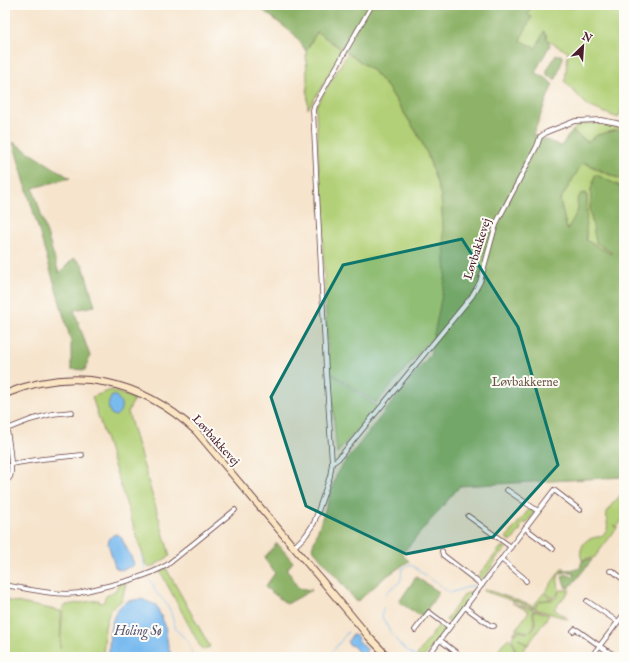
<svg xmlns="http://www.w3.org/2000/svg" width="629" height="662" font-family="'IM FELL English',serif">
<rect width="100%" height="100%" fill="#fdfcf7"/>
<filter id="ink" filterUnits="userSpaceOnUse"><feTurbulence type="fractalNoise" baseFrequency=".025" numOctaves="2"/><feDisplacementMap in="SourceGraphic" scale="8" xChannelSelector="R" yChannelSelector="G"/><feConvolveMatrix kernelMatrix="1 2 1 2 8 2 1 2 1" color-interpolation-filters="sRGB"/></filter>
<filter id="wash" filterUnits="userSpaceOnUse"><feTurbulence type="fractalNoise" baseFrequency=".012" numOctaves="4" result="noise"/><feDisplacementMap in="SourceGraphic" scale="16" xChannelSelector="R" yChannelSelector="G"/><feGaussianBlur stdDeviation="0.9" result="paint"/><feColorMatrix in="noise" values="0 0 0 0 0 0 0 0 0 0 0 0 0 0 0 0 0 1.4 0 .05"/><feComposite in="paint" operator="in"/></filter>
<g filter="url(#wash)">
<rect width="100%" height="100%" fill="#f6e4cc"/>
<!-- green -->
<g fill="#b2d077" stroke="#7e7851">
<path d="M 377,5 L 532,17 L 527,14 L 533,5 L 565,5 L 572,8 L 579,5 L 624,5 L 624,105 L 618,118 L 588,106 L 565,82 L 568,52 L 548,41 L 546,34 L 532,75 L 553,84 L 541,97 Z"/>
<path d="M 317,32 L 344,51 L 308,109 L 306,51 Z"/>
<path d="M 348,53 L 372,70 L 388,88 L 417,133 L 427,153 L 441,196 L 446,274 L 434,338 L 427,343 L 376,403 L 329,371 L 316,113 L 316,106 Z"/>
<path d="M 600,122 L 624,130 L 624,133 L 617,130 L 597,135 L 588,142 L 572,131 L 580,124 Z"/>
<path d="M 585,163 L 598,170 L 624,181 L 624,188 L 595,175 L 591,190 L 590,211 L 609,250 L 611,252 L 611,254 L 586,241 L 587,197 L 586,193 L 578,210 L 567,231 L 560,200 L 582,164 Z"/>
<path d="M 330,373 L 377,407 L 337,453 Z"/>
<path d="M 111,390 L 134,399 L 128,412 L 170,556 L 150,568 L 146,565 L 92,397 Z"/>
<path d="M 622,493 L 624,495 L 624,518 L 617,527 L 614,525 L 613,525 L 617,528 L 594,558 L 588,558 L 582,560 C 580,554 580,551 583,545 C 587,535 600,540 606,532 C 610,525 604,517 608,510 C 611,504 618,499 622,493 Z"/>
<path d="M 530,508 L 535,512 L 526,524 L 524,522 L 520,528 L 521,529 L 511,542 L 506,538 Z"/>
<path d="M 502,546 L 506,548 L 501,554 L 500,554 L 495,560 L 496,561 L 482,580 L 478,576 Z"/>
<path d="M 563,567 L 565,569 C 549,579 567,589 553,598 L 545,592 Z"/>
<path d="M 166,568 L 210,647 L 203,649 L 201,648 L 160,571 Z"/>
<path d="M 126,583 L 122,600 L 110,610 L 105,627 L 103,657 L 5,657 L 5,600 L 61,611 L 60,648 L 63,606 L 72,604 L 99,600 L 100,603 L 104,602 L 105,597 L 116,590 L 118,584 Z"/>
<path d="M 485,589 L 533,606 L 544,593 L 552,599 C 542,600 539,600 534,608 L 484,591 Z"/>
<path d="M 560,590 L 570,590 L 554,609 L 568,619 L 535,609 C 536,607 537,604 538,603 C 546,596 556,606 560,590 Z"/>
<path d="M 474,591 L 449,623 L 446,620 L 465,594 Z"/>
<path d="M 512,603 L 533,609 C 532,619 538,625 530,631 C 540,627 532,618 534,610 L 549,615 L 528,645 L 518,638 L 527,645 L 518,657 L 498,657 C 504,655 518,658 515,647 C 514,644 513,641 512,637 L 514,635 L 520,631 L 525,633 L 528,632 L 519,630 L 513,634 L 529,611 Z"/>
<path d="M 439,625 L 445,630 L 424,657 L 418,657 L 417,655 Z"/>
<path d="M 509,638 C 513,641 515,647 514,652 C 508,657 503,655 496,654 L 502,644 Z"/>
</g>
<!-- forest -->
<g fill="#8db268" stroke="#6c684a">
<path d="M 256,5 L 533,5 L 527,14 L 532,17 L 520,40 L 536,48 L 544,31 L 550,45 L 535,72 C 541,76 551,79 552,86 L 533,135 L 561,146 L 572,131 L 588,142 L 597,135 L 617,130 L 624,133 L 624,181 L 585,163 L 582,164 L 560,200 L 567,230 L 578,210 L 577,200 L 581,194 L 586,193 L 587,197 L 586,240 L 611,254 L 611,252 L 596,243 L 590,211 L 591,190 L 595,175 L 597,175 L 624,188 L 624,220 L 620,227 L 617,240 L 624,251 L 624,477 L 460,486 L 402,554 L 409,561 L 384,578 L 357,602 L 312,548 L 338,471 L 386,410 L 430,355 L 446,274 L 441,196 L 427,153 L 417,133 L 388,88 L 372,70 L 317,32 L 306,51 L 295,35 Z"/>
<path d="M 556,55 L 561,55 L 563,58 L 556,79 L 554,79 L 547,75 L 547,70 Z"/>
<path d="M 13,142 L 70,178 L 33,188 L 59,273 L 74,258 L 83,265 L 95,306 L 74,310 L 90,356 L 85,370 L 71,369 L 71,341 Z"/>
<path d="M 277,543 L 293,562 L 287,569 L 298,588 L 312,590 L 287,604 L 265,587 L 275,573 L 264,558 Z"/>
<path d="M 589,559 L 592,560 L 570,587 L 566,588 L 562,577 L 565,574 L 570,576 L 575,575 C 571,570 566,572 561,573 L 565,570 L 578,569 L 580,568 L 582,561 Z"/>
<path d="M 416,577 L 439,592 L 422,617 L 399,602 Z"/>
</g>
<!-- water -->
<g fill="#7abbef" stroke="#626d8d">
<path d="M 112,396 L 116,396 C 123,403 123,410 116,416 L 111,414 C 107,407 108,402 112,396 Z"/>
<path d="M 116,534 L 119,535 L 121,537 L 134,563 L 133,566 L 120,570 L 115,567 L 108,543 L 110,538 L 113,535 Z"/>
<path d="M 141,599 L 156,605 L 165,625 L 168,646 L 172,657 L 109,657 C 109,640 109,611 126,602 C 130,600 137,600 141,599 Z"/>
<path d="M 352,635 L 354,635 L 357,637 L 359,641 L 367,649 L 364,657 L 360,657 C 360,654 355,648 353,646 L 348,644 L 348,641 Z"/>
</g>
<g fill="none" stroke-linecap="round" stroke-linejoin="round">
<!-- stream -->
<g stroke="#7abbef" stroke-width="1">
<path d="M 141,555 L 146,570"/>
<path d="M 149,580 L 153,584 L 155,591 L 165,602 L 170,610 L 176,629 L 188,642 L 192,653 L 192,657"/>
<path d="M 385,595 C 389,587 399,586 401,579 C 402,576 401,572 402,569 L 410,564 L 450,593 L 474,585"/>
<path d="M 383,608 L 382,617 L 391,633 L 401,646 L 416,657"/>
<path d="M 328,657 L 348,632"/>
</g>
</g>
</g>
<g filter="url(#ink)">
<g fill="none" stroke-linecap="round" stroke-linejoin="round">
<!-- street casing -->
<g stroke="#643d43" stroke-width="5.5">
<g id="street">
<path d="M 332,463 L 338,459 L 472,296 L 480,282 L 494,231 L 498,220 L 537,146 L 540,137 L 547,132 L 575,121 L 601,120 L 617,123 L 624,126"/>
<path d="M 11,464 L 42,459 L 82,455"/>
<path d="M 5,480 C 8,479 9,479 10,477 C 14,469 8,439 7,429 L 30,420 L 52,414 L 72,412"/>
<path d="M 507,490 L 538,511"/>
<path d="M 468,516 L 511,547"/>
<path d="M 525,528 L 553,549"/>
<path d="M 294,547 L 306,535 L 314,523 L 330,476 L 332,463 L 326,370 L 313,110 L 314,106 L 372,5"/>
<path d="M 442,551 L 443,555 L 482,585"/>
<path d="M 501,559 L 524,578 L 526,581"/>
<path d="M 610,571 L 613,571 L 624,580"/>
<path d="M 5,585 C 29,589 55,596 79,593 C 108,585 141,580 167,565 L 235,510"/>
<path d="M 587,601 L 618,622"/>
<path d="M 465,607 L 491,626 L 494,626"/>
<path d="M 415,630 L 429,612 L 449,627"/>
<path d="M 573,631 L 575,629 L 579,631 L 604,649 L 618,657"/>
<path d="M 440,640 L 462,657"/>
<path d="M 427,657 L 554,490 L 580,510"/>
<path d="M 591,657 L 624,614"/>
</g>
</g>
<!-- secondary casing -->
<g stroke="#643d43" stroke-width="8">
<path id="secondary" d="M 5,394 C 75,365 141,380 196,431 L 350,614 L 369,637 L 388,657"/>
</g>
<!-- street -->
<use href="#street" stroke="#fff" stroke-width="4"/>
<!-- secondary -->
<use href="#secondary" stroke="#fbe6c4" stroke-width="6"/>
</g>
</g>
<!-- marked area -->
<path fill="#0f766e" fill-opacity="0.2" stroke="#0f766e" stroke-width="3" stroke-linejoin="round" d="M 462,239 L 518,327 L 558,465 L 493,537 L 406,554 L 306,506 L 271,397 L 343,265 Z"/>
<g text-anchor="middle" stroke-width="4" stroke-linejoin="round" paint-order="stroke">
<!-- street labels -->
<g font-size="12" fill="#4a1f2b" stroke="#fdfcf7">
<text transform="translate(477 249) rotate(-72)" y="4">Løvbakkevej</text>
<text transform="translate(216 440) rotate(48)" y="4">Løvbakkevej</text>
</g>
<!-- park labels -->
<g font-size="12" fill="#695442" stroke="#fdfcf7">
<text x="525" y="386">Løvbakkerne</text>
</g>
<!-- water labels -->
<g font-size="13" font-style="italic" fill="#5b5670" stroke="#fdfcf7">
<text x="138" y="635">Holing Sø</text>
</g>
</g>
<!-- margin -->
<rect width="629" height="662" fill="none" stroke="#fdfcf7" stroke-width="20"/>
<!-- north arrow -->
<g transform="translate(583 46) rotate(25)" stroke="#fdfcf7" stroke-width="3" paint-order="stroke">
<path d="M0-3L7 15L0 10L-7 15Z" fill="#4a1f2b"/>
<text y="-6" font-size="11" font-weight="bold" text-anchor="middle" fill="#4a1f2b">N</text>
</g>
</svg>
